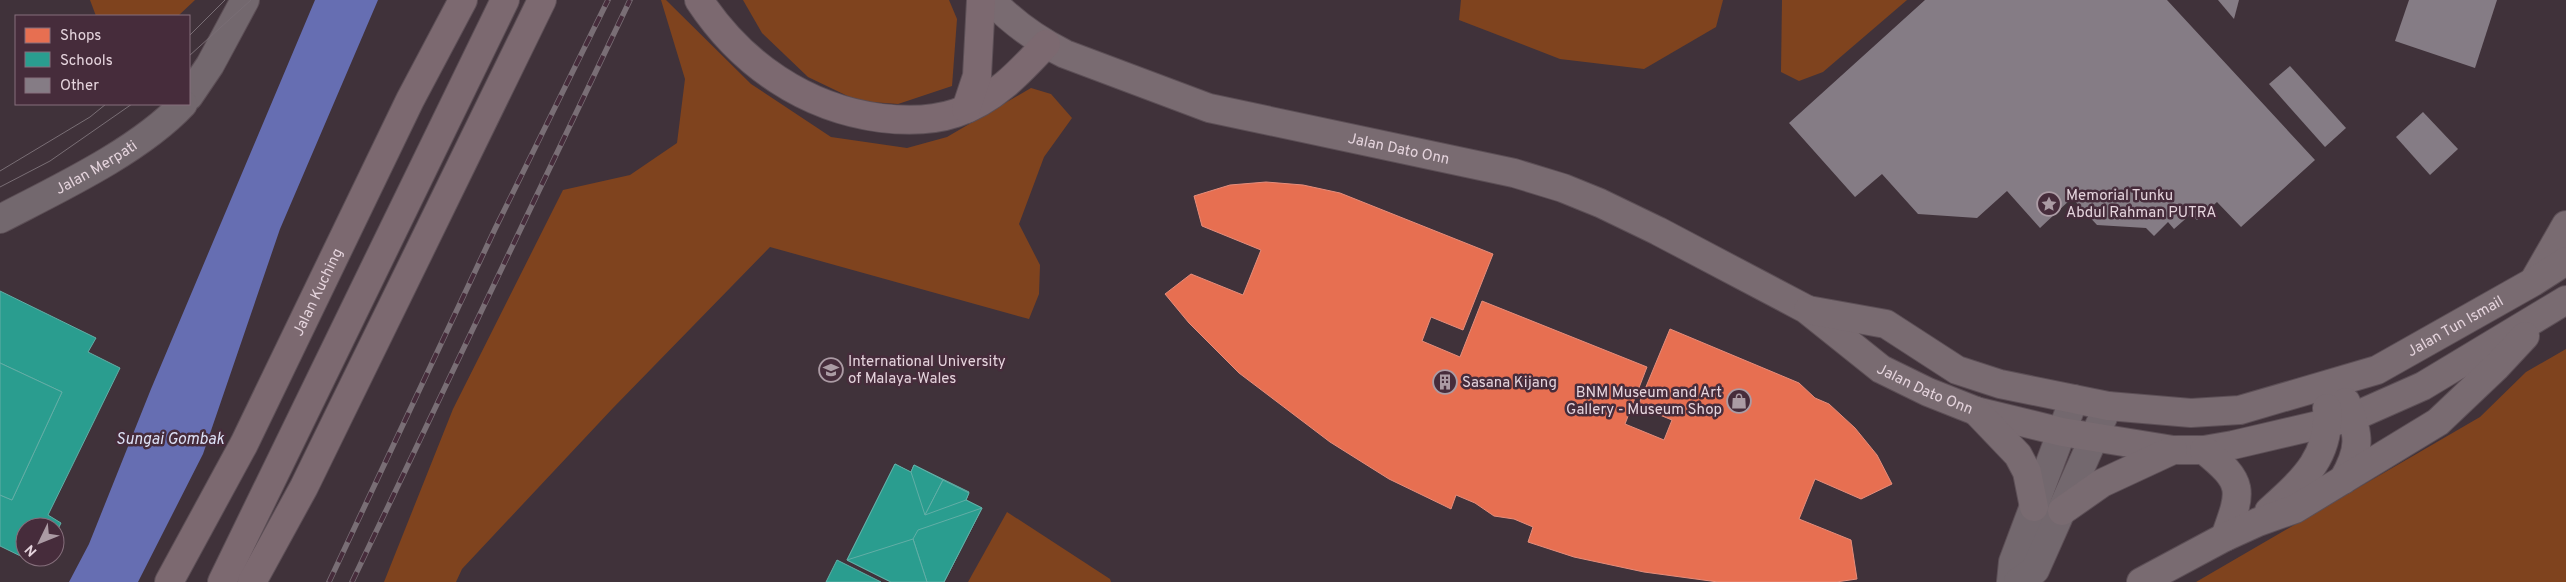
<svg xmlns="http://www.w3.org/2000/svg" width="2566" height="582" font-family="Overpass,sans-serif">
<rect width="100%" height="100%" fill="#40323a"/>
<!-- green -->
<g fill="#7f431e">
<path d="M 90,0 L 195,0 L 178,16 L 96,16 Z"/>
<path d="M 661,0 L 666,0 L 751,84 L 831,137 L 907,148 L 947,137 L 1031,88 L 1051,94 L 1072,118 L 1044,157 L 1019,224 L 1040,265 L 1039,294 L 1029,319 L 770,247 L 613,408 L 462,569 L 456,582 L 384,582 L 453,409 L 563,190 L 630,175 L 677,143 L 685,79 Z"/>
<path d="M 743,0 L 949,0 L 957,19 L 952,86 L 898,104 L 858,101 L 808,77 L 762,33 Z"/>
<path d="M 1461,0 L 1723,0 L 1716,27 L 1644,69 L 1560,59 L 1459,20 Z"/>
<path d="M 1782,0 L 1907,0 L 1823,72 L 1799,81 L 1781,72 Z"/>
<path d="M 2566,349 L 2566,582 L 2196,582 L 2480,417 L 2526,372 Z"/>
<path d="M 1007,512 L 1110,579 L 1111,582 L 968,582 Z"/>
</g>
<!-- water -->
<path fill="#666eb2" d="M 315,0 L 378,0 L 280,229 L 203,454 L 138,582 L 69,582 L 89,544 L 151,389 Z"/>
<!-- shops -->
<path fill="#e76f51" stroke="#e68d7b" d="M 1266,182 L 1303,185 L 1340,193 L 1493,254 L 1463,330 L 1431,317 L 1422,341 L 1460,357 L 1482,301 L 1647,367 L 1625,424 L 1664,440 L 1672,420 L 1638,406 L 1670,329 L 1799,383 L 1815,398 L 1829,404 L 1855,428 L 1877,455 L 1892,484 L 1861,499 L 1815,479 L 1799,519 L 1851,540 L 1857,579 L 1836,582 L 1718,582 L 1644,572 L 1574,557 L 1528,542 L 1533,527 L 1514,519 L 1494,516 L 1475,503 L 1456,495 L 1451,509 L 1445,506 L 1389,479 L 1330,442 L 1239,373 L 1189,323 L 1165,294 L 1191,274 L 1243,295 L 1261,250 L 1202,226 L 1194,196 L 1230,185 Z"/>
<!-- schools -->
<g fill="#2a9d8f" stroke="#62aea6">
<path d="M 0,291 L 96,338 L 88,352 L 120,368 L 48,515 L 61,523 L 55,535 L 55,527 L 25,527 L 25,557 L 44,557 L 39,565 L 0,546 L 0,495 L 12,500 L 62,392 L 0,363 Z"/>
<path d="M 0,363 L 62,392 L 12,500 L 0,495 Z"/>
<path d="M 895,464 L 910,472 L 925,516 L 966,500 L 982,508 L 918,530 Z"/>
<path d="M 895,464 L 918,530 L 913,539 L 847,560 Z"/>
<path d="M 895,464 L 911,472 L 914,465 L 969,492 L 966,500 L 982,508 L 944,582 L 891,582 L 847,560 Z"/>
<path d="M 914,465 L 943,480 L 925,515 L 911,472 Z"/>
<path d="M 943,480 L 969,493 L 966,500 L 925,515 Z"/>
<path d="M 982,508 L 944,582 L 927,582 L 913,539 L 918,530 Z"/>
<path d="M 913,539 L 927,582 L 891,582 L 847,560 Z"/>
<path d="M 837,560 L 881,582 L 826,582 Z"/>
</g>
<!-- building -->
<g fill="#857c85">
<path d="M 1925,0 L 2167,0 L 2315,160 L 2241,227 L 2217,202 L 2197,220 L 2191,214 L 2174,229 L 2168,222 L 2154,236 L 2146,228 L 2097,225 L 2072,198 L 2040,228 L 2007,191 L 1977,218 L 1918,214 L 1882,174 L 1855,197 L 1789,123 Z"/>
<path d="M 2218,0 L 2239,0 L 2234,19 Z"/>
<path d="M 2409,0 L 2497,0 L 2475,68 L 2395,41 Z"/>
<path d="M 2290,66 L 2346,128 L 2325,147 L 2269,84 Z"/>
<path d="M 2423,112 L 2458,149 L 2430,175 L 2396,137 Z"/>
</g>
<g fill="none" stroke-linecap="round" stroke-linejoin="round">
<!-- street casing -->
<g stroke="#5c4f56" stroke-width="30">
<g id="street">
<path d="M 189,96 L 210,65 L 245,0"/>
<path id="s1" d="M 0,219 C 58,189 139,151 183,104"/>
<path d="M 2011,582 L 2013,562 L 2074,399"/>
<path d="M 2018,582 L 2035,570 L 2108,406"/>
</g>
</g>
<!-- secondary casing -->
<g stroke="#5c4f56" stroke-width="30">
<g id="secondary">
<path id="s2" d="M 991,0 C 1013,23 1037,40 1065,54 L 1209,108 L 1514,173 L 1563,188 L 1600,203 L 1658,231 L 1806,309 L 1881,369 L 1928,392 L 1976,411 L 2062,432 L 2173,450 L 2204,450 L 2233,445 L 2353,417 L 2423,386 L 2566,300"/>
<path d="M 2535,279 L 2566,225"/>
<path id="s3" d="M 1808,310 L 1886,324 L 1957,370 L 2000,384 L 2108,406 L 2191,413 L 2240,410 L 2377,370 L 2533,282 L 2566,261"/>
<path d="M 1976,411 L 2018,455 L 2027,472 L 2034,507"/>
<path d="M 2204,450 C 2245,483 2242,490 2225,537"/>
<path d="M 2343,480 C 2361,449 2360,435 2346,402"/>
<path d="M 2062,511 L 2102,483 L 2173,450"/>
<path d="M 2269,511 C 2302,481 2331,457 2327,408"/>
<path d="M 2141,582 L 2225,537 L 2258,522 L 2295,509 L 2438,422 L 2497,366 L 2525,336"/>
</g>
</g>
<!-- highway casing -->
<g stroke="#5c4f56" stroke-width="30">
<g id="highway">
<path d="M 699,0 C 741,64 805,108 881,118 C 906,121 932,121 956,113 C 993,101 1020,72 1046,44"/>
<path d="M 966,109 L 977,76 L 981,0"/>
<path id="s4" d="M 169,582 L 244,444 L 410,100 L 463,0"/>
<path d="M 222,582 L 505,0"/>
<path d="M 252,582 L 304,487 L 542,0"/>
</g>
</g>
<!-- street -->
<use href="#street" stroke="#73686e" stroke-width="28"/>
<!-- secondary -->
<use href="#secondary" stroke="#796b71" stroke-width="28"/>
<!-- highway -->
<use href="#highway" stroke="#7c6970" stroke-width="28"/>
<!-- tram -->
<g stroke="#796e75" stroke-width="1">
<path d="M 189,36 L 225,0"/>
<path d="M 189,56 L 251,0"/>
<path d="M 0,171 L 90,117 L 106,104"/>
<path d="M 0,187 L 50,161 L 132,104"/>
</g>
<!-- rail casing -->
<g stroke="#796e75" stroke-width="5.5">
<g id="rail">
<path d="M 329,582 L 495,229 L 608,0"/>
<path d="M 352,582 L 630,0"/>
</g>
</g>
<!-- rail -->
<use href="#rail" stroke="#462c3b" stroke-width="4" stroke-dasharray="11" stroke-linecap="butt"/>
</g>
<!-- icons -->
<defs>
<g id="sight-ring" transform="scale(1.25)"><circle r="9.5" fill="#462c3b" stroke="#ab9ba4" stroke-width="1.5"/><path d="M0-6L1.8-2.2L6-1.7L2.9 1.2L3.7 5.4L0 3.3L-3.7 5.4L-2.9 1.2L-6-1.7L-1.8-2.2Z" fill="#ab9ba4"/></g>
<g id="university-ring" transform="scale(1.25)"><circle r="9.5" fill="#462c3b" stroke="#ab9ba4" stroke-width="1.5"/><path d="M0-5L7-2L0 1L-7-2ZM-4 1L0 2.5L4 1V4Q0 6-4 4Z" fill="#ab9ba4"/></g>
<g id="building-ring" transform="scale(1.25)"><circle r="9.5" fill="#462c3b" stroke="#ab9ba4" stroke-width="1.5"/><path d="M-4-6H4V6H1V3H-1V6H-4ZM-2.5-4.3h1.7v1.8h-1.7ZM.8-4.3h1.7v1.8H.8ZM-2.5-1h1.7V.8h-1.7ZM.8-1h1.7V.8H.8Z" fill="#ab9ba4"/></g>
<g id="shop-ring" transform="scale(1.25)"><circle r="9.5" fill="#462c3b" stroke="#ab9ba4" stroke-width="1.5"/><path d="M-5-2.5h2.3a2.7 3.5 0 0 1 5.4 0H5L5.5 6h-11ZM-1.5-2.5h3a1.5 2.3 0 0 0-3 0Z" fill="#ab9ba4"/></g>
</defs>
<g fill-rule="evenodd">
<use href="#sight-ring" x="2049" y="204"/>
<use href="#university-ring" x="831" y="370"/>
<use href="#building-ring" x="1445" y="382"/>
<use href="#shop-ring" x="1739" y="401"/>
</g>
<g text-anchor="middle" stroke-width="5" stroke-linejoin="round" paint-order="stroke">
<!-- street labels -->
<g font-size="15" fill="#e5d4dd" stroke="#462c3b">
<text dy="5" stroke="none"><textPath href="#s2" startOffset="440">Jalan Dato Onn</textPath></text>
<text dy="5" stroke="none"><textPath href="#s1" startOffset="109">Jalan Merpati</textPath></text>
<text dy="5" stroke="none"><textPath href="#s4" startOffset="326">Jalan Kuching</textPath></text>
<text dy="5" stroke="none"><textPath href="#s3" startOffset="684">Jalan Tun Ismail</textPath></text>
<text dy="5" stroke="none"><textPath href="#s2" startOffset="1025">Jalan Dato Onn</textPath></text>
</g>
<!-- poi labels -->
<g font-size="15" fill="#e5d4dd" stroke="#462c3b" text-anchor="start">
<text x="2066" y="200">Memorial Tunku<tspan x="2066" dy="17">Abdul Rahman PUTRA</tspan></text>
<text x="848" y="366">International University<tspan x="848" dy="17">of Malaya-Wales</tspan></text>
<text x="1462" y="387">Sasana Kijang</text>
<text x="1722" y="397" text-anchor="end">BNM Museum and Art<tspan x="1722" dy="17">Gallery - Museum Shop</tspan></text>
</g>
<!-- water labels -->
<g font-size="16" font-style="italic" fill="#dce0f5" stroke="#462c3b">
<text x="170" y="444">Sungai Gombak</text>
</g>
</g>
<!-- legend -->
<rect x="15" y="15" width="175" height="90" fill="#462c3b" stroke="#866f7c"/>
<rect x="25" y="28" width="25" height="15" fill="#e76f51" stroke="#866f7c"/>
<text x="60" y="40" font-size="15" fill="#e5d4dd">Shops</text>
<rect x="25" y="52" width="25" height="15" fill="#2a9d8f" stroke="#866f7c"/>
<text x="60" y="65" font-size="15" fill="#e5d4dd">Schools</text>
<rect x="25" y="78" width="25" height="15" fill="#857c85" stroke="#866f7c"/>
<text x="60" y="90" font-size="15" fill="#e5d4dd">Other</text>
<!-- north arrow -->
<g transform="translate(40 542) rotate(227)"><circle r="24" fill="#462c3b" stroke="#866f7c"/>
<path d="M0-4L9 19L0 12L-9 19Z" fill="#ab9ba4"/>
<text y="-8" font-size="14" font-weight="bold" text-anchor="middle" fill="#e5d4dd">N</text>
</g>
</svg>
